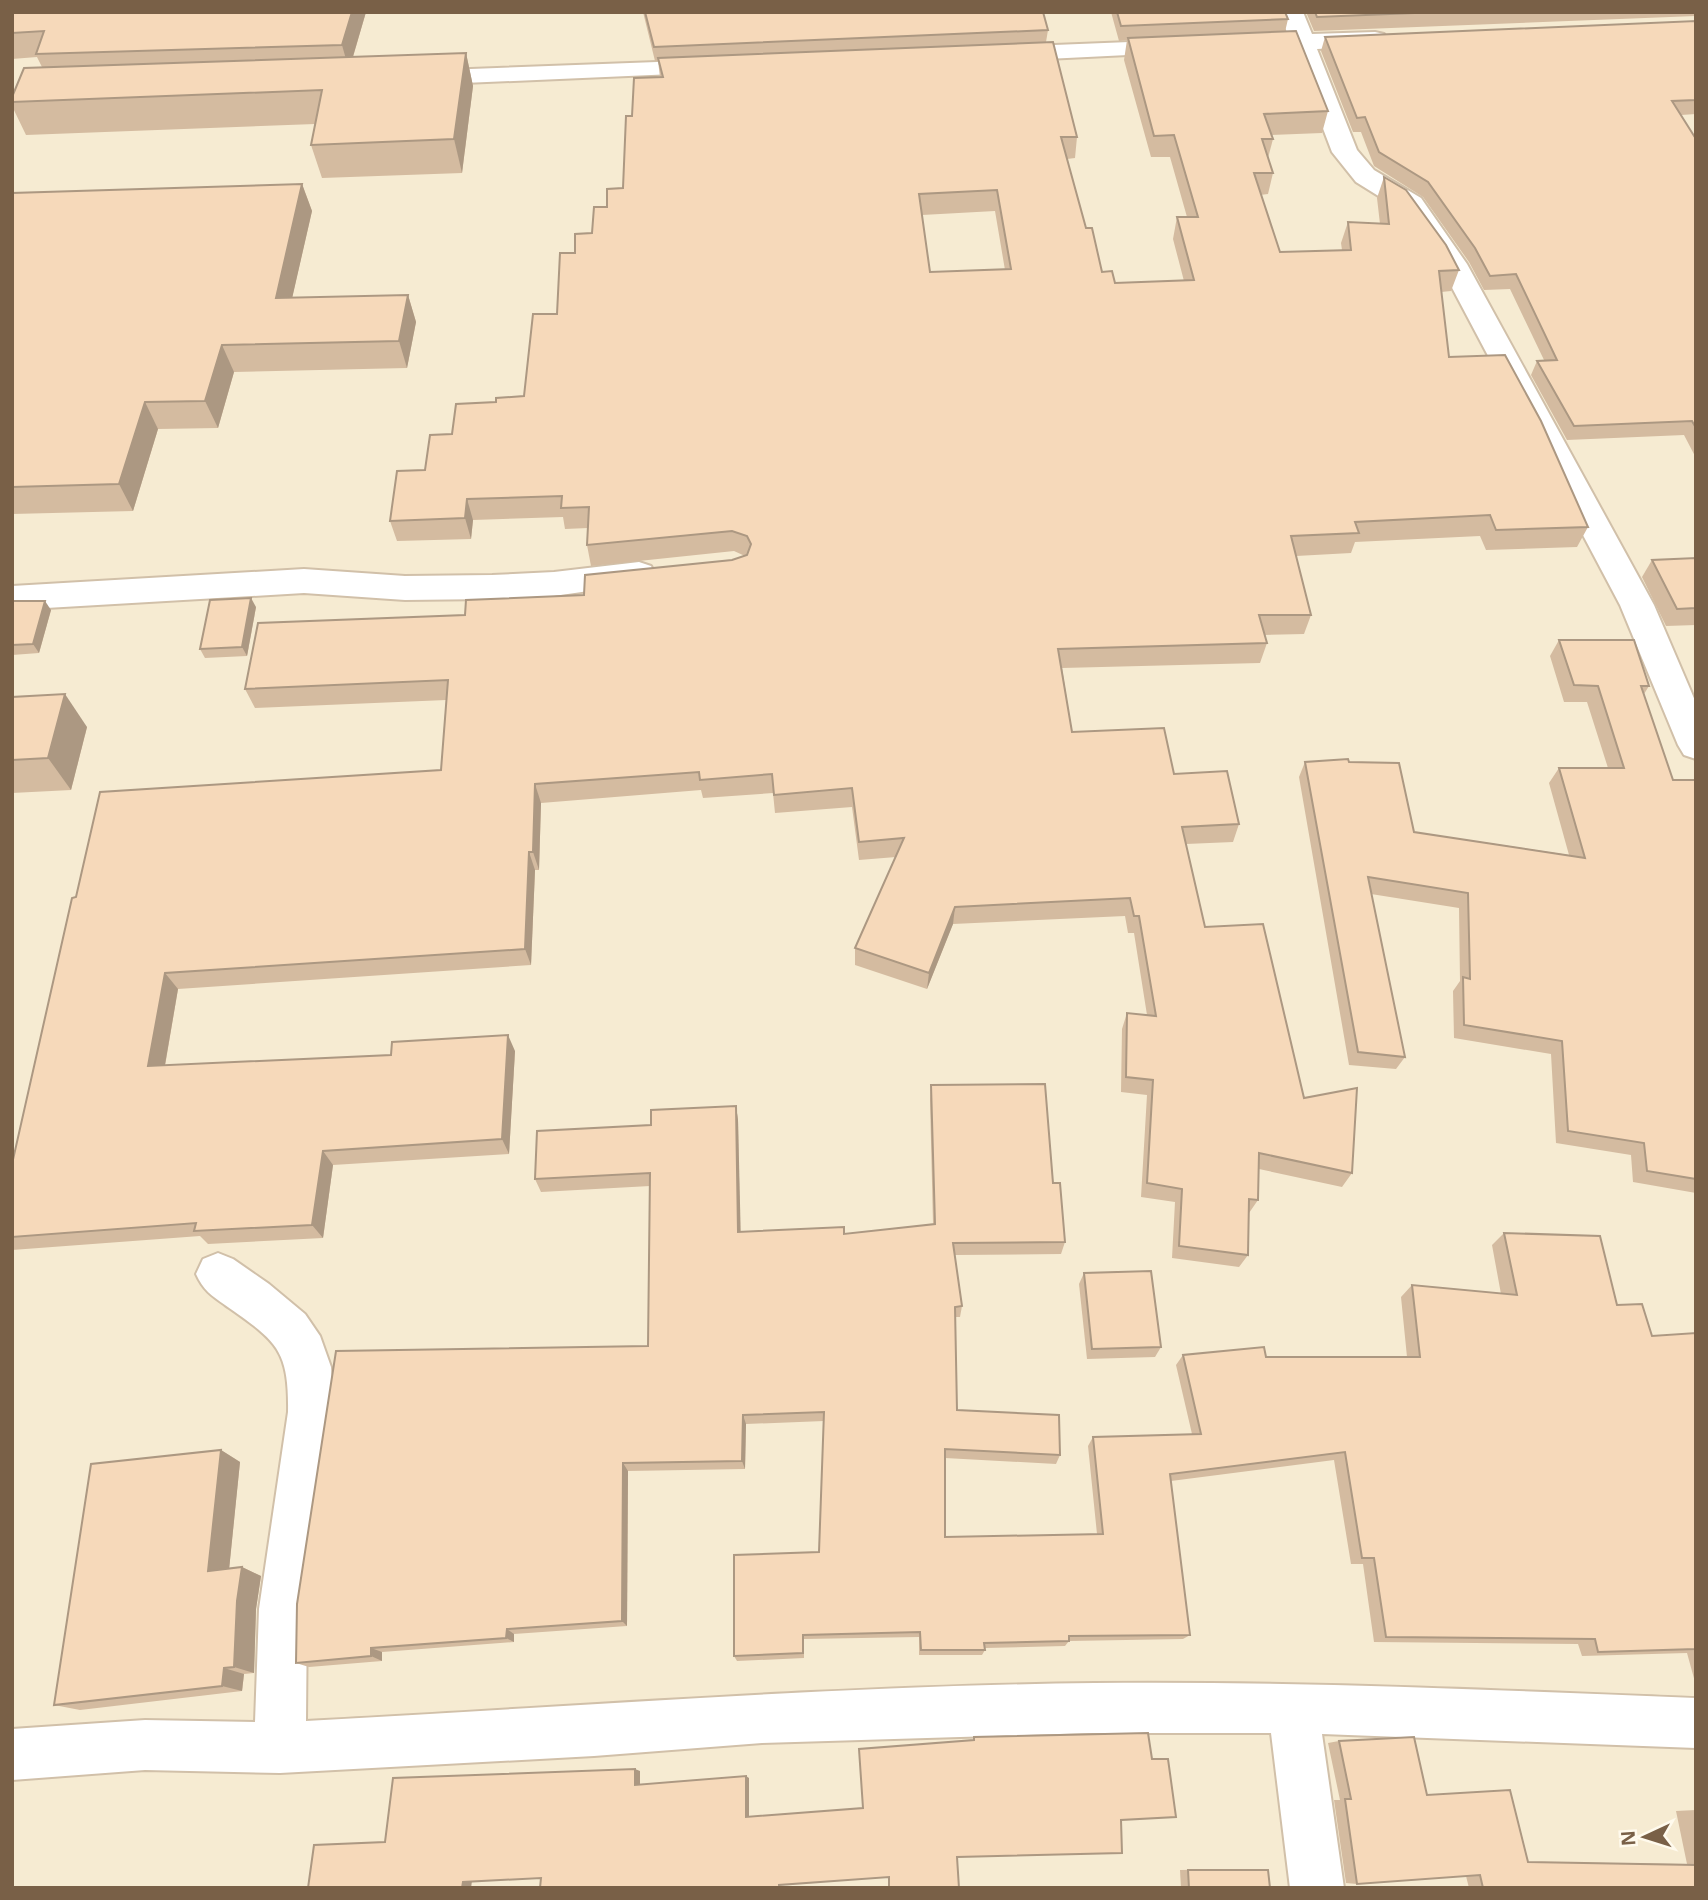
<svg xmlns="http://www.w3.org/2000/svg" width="1708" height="1900" font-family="'Open Sans',sans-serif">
<rect width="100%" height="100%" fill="#fef7e4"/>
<!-- residential -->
<rect fill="#f6ebd2" x="12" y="12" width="1684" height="1876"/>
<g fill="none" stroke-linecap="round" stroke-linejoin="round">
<!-- minor casing -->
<g stroke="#d1c0a9" stroke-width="4">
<g id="minor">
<path d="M 1279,12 L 1303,12 L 1312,34 L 1375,32 L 1384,34 L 1387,39 L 1384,44 L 1375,46 L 1317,49 L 1357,150 L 1374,170 L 1421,198 L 1467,264 L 1654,605 L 1696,703 L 1696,759 L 1684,755 L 1678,745 L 1620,605 L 1440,265 L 1401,210 L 1356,182 L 1332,152 L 1293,50 L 1241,49 L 1238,44 L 1241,39 L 1288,35 Z"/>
<path d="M 1180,40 L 1189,42 L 1192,47 L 1189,52 L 1005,61 L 996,59 L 993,54 L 996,49 L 1005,47 Z"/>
<path d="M 711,60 L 720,62 L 723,67 L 720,72 L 418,85 L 409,83 L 406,78 L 409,73 L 418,71 Z"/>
<path d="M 639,562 L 651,566 L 655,574 L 651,582 L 554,596 L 492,599 L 405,600 L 304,593 L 12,610 L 12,586 L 304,569 L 405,576 L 492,575 L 554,572 Z"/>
<path d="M 218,1253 L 233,1259 L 269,1284 L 305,1314 L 320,1336 L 331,1367 L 334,1412 L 307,1609 L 306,1721 C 569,1707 831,1686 1095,1683 C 1295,1681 1495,1690 1696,1698 L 1696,1748 L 1322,1734 L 1344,1888 L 1290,1888 L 1271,1733 L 1093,1733 L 762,1743 L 594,1756 L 280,1773 L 145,1770 L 12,1780 L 12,1729 L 145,1720 L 255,1722 L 259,1609 L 288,1412 C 289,1348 276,1341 225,1305 C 212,1296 203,1290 196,1274 L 203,1259 Z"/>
</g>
</g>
<!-- minor -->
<use href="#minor" fill="#fff" fill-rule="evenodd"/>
</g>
<!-- wall -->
<g fill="#d4bba0" fill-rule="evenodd">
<path d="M 12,12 L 366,12 L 353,57 L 466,53 L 473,86 L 462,173 L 322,178 L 311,145 L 315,124 L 26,135 L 12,106 L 12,97 L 42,67 L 37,57 L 12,59 Z"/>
<path d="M 643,12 L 1049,12 L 1043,14 L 1048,30 L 1046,42 L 1077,137 L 1075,158 L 1067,159 L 1086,228 L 1102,272 L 1115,283 L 1184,281 L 1173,239 L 1177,217 L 1187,217 L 1170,157 L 1151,157 L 1124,60 L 1127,40 L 1119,41 L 1111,12 L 1285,12 L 1288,19 L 1285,32 L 1328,111 L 1322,133 L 1271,135 L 1273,139 L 1268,158 L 1273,173 L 1268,194 L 1260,195 L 1280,252 L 1342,250 L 1341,243 L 1348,222 L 1380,224 L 1377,198 L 1384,177 L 1459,270 L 1451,291 L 1441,292 L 1449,357 L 1588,527 L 1577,547 L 1486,550 L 1480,536 L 1355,542 L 1351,553 L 1296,556 L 1311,615 L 1304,634 L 1264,635 L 1267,643 L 1260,663 L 1062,668 L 1072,732 L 1174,774 L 1239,824 L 1233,842 L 1186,844 L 1205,927 L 1304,1098 L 1352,1173 L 1342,1187 L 1259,1169 L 1258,1200 L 1249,1213 L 1248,1255 L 1239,1267 L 1172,1258 L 1175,1202 L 1141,1197 L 1147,1095 L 1121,1092 L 1122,1029 L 1127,1013 L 1147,1015 L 1134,933 L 1128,933 L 1125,916 L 953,924 L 927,989 L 855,965 L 855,948 L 896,857 L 859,860 L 852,807 L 775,813 L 773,793 L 703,798 L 701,790 L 541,803 L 539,870 L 535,870 L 531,965 L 178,989 L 165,1066 L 515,1051 L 509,1154 L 333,1165 L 323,1238 L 208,1244 L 200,1236 L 12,1250 L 12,1164 L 76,897 L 441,770 L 446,700 L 255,708 L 245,689 L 465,615 L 584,595 L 732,560 L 745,556 L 734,551 L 591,566 L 587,545 L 588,528 L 565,529 L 563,517 L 473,520 L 471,539 L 397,541 L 390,521 L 425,470 L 452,434 L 496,402 L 524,396 L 557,314 L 575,253 L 592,233 L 607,207 L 623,188 L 632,116 L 660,77 L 658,61 L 655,61 ZM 995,211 L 1005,270 L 930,272 L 922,215 Z"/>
<path d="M 1306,12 L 1696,12 L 1696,16 L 1314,31 Z"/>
<path d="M 1696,21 L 1696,114 L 1681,115 L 1696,139 L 1696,458 L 1684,435 L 1567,440 L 1531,375 L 1537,361 L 1544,360 L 1510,289 L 1484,290 L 1469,262 L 1423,197 L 1374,166 L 1361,132 L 1353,132 L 1321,51 L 1325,37 Z"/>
<path d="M 302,184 L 312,211 L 292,298 L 408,295 L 416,322 L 407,368 L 234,372 L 218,428 L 158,429 L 133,511 L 12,514 L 12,193 Z"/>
<path d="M 1696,558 L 1696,625 L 1666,626 L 1642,577 L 1652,560 Z"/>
<path d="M 12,601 L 51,610 L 39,653 L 12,655 Z"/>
<path d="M 256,607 L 247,656 L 205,658 L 200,649 Z"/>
<path d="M 1559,640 L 1649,686 L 1644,694 L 1673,780 L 1696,780 L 1696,1193 L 1633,1182 L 1631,1155 L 1556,1143 L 1551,1054 L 1454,1038 L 1453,991 L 1460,981 L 1459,908 L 1371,894 L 1405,1057 L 1396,1069 L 1349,1065 L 1299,777 L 1305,762 L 1349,762 L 1414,832 L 1569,855 L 1549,783 L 1559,768 L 1608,768 L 1587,702 L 1564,702 L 1550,656 Z"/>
<path d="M 12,697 L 87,727 L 71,790 L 12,793 Z"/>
<path d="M 931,1085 L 1053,1183 L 1065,1242 L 1061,1254 L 955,1255 L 962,1306 L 960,1317 L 955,1317 L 957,1410 L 1060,1455 L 1056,1464 L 945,1458 L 945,1537 L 1097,1534 L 1088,1446 L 1093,1437 L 1192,1434 L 1176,1365 L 1183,1355 L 1266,1357 L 1407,1357 L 1401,1297 L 1412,1285 L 1501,1294 L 1492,1245 L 1504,1233 L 1617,1305 L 1652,1336 L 1696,1333 L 1696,1682 L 1695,1682 L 1687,1653 L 1582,1656 L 1578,1644 L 1374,1642 L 1363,1564 L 1351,1564 L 1334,1460 L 1171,1481 L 1190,1635 L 1183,1639 L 1069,1641 L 1065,1646 L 985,1648 L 985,1650 L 982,1655 L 919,1655 L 919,1637 L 804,1639 L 804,1658 L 737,1661 L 734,1656 L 819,1552 L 824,1421 L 746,1424 L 745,1469 L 628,1471 L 627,1626 L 514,1634 L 514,1642 L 382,1652 L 382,1661 L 309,1667 L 296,1663 L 648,1346 L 650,1186 L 541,1192 L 535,1179 L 651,1125 L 736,1106 L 738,1120 L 740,1232 L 844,1234 L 933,1224 L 930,1100 Z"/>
<path d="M 1084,1273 L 1161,1347 L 1155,1357 L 1087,1359 L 1079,1284 Z"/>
<path d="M 221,1450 L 240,1462 L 229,1569 L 242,1567 L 261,1576 L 256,1609 L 254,1673 L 244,1674 L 242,1691 L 80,1710 L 54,1705 Z"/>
<path d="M 1339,1741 L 1427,1795 L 1528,1862 L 1687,1864 L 1676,1811 L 1696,1810 L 1696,1888 L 1469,1888 L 1466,1876 L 1357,1884 L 1346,1883 L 1334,1800 L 1340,1800 L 1328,1743 Z"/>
<path d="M 1258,1869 L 1268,1870 L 1270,1888 L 1181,1888 L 1180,1870 Z"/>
</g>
<!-- shaded-wall -->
<g fill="#ac9882">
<path d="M 352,12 L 366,12 L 349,70 L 342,45 Z"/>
<path d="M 466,53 L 473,86 L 462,173 L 454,139 Z"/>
<path d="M 302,184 L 312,211 L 286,325 L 276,298 Z"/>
<path d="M 408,295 L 416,322 L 407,368 L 399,341 Z"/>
<path d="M 222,345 L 234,372 L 218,428 L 205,401 Z"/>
<path d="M 145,402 L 158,429 L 133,511 L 119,484 Z"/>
<path d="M 467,499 L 473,520 L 471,539 L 465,518 Z"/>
<path d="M 251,598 L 256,607 L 247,656 L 242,647 Z"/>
<path d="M 45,601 L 51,610 L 39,653 L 33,644 Z"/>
<path d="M 65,694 L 87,727 L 71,790 L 48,758 Z"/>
<path d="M 535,784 L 541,803 L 539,870 L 533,852 Z"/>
<path d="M 529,852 L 535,870 L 531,965 L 525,949 Z"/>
<path d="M 955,907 L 953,924 L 927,989 L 929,973 Z"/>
<path d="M 165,973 L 178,989 L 162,1082 L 148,1066 Z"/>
<path d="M 508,1035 L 515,1051 L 509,1154 L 502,1139 Z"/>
<path d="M 736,1106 L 738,1120 L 741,1245 L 738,1232 Z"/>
<path d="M 323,1151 L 333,1165 L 323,1238 L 312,1225 Z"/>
<path d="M 743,1415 L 746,1424 L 745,1469 L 742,1461 Z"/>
<path d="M 221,1450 L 240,1462 L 228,1580 L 208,1571 Z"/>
<path d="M 623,1463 L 628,1471 L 627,1626 L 622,1621 Z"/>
<path d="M 242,1567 L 261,1576 L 256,1609 L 254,1673 L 234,1667 L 237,1601 Z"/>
<path d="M 507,1629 L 514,1634 L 514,1642 L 506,1638 Z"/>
<path d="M 371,1648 L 382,1652 L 382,1661 L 371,1656 Z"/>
<path d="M 224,1668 L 244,1674 L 242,1691 L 222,1686 Z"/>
<path d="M 635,1769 L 640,1771 L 640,1786 L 635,1785 Z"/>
<path d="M 746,1776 L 749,1778 L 749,1818 L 746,1817 Z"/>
<path d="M 472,1881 L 471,1888 L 462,1888 L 463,1882 Z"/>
</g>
<!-- building -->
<g fill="#f6d9ba" stroke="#ac9882" stroke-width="2" fill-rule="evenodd">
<path d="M 12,12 L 352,12 L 342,45 L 36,54 L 44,31 L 12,33 Z"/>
<path d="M 645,12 L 1043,12 L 1048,30 L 654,47 Z"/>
<path d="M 1117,12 L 1285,12 L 1288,19 L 1121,26 Z"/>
<path d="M 1315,12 L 1439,12 L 1317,17 Z"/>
<path d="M 1696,21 L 1696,100 L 1672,101 L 1696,139 L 1696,428 L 1692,421 L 1574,426 L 1537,361 L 1557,360 L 1516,274 L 1490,276 L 1475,248 L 1428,182 L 1379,152 L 1365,117 L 1357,118 L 1325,37 Z"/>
<path d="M 1296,31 L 1328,111 L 1264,114 L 1273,139 L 1262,139 L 1273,173 L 1254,173 L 1280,252 L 1351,250 L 1348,222 L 1389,224 L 1384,177 L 1406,190 L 1446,245 L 1459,270 L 1439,271 L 1449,357 L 1505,355 L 1541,421 L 1588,527 L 1496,530 L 1490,515 L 1355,522 L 1359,533 L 1291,536 L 1311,615 L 1259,615 L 1267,643 L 1058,649 L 1072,732 L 1164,728 L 1174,774 L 1227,771 L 1239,824 L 1182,827 L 1205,927 L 1263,924 L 1304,1098 L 1357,1088 L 1352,1173 L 1259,1153 L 1258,1200 L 1249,1199 L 1248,1255 L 1179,1246 L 1182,1189 L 1147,1183 L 1153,1080 L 1126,1077 L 1127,1013 L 1156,1016 L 1139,916 L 1134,916 L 1130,898 L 955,907 L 929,973 L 855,948 L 904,838 L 859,842 L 852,788 L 774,795 L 772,774 L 700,780 L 699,772 L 535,784 L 533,852 L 529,852 L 525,949 L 165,973 L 148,1066 L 391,1055 L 392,1042 L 508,1035 L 502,1139 L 323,1151 L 312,1225 L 194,1231 L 196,1223 L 12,1237 L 12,1164 L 72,898 L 76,897 L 100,792 L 441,770 L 448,680 L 245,689 L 258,623 L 465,615 L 466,600 L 584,595 L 585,575 L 732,560 L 747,555 L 751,544 L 747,536 L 732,531 L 587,545 L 589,507 L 561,508 L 562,496 L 467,499 L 465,518 L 390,521 L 397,471 L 425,470 L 430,435 L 452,434 L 456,404 L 496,402 L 496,398 L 524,396 L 533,314 L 557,314 L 560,253 L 575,253 L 575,234 L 592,233 L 594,207 L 607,207 L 607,189 L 623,188 L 626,116 L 632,116 L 634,78 L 663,77 L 658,58 L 1053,42 L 1077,137 L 1061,137 L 1086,228 L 1092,228 L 1102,272 L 1112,271 L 1115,283 L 1194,280 L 1177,217 L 1198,217 L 1174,135 L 1154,136 L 1128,38 ZM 997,190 L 1011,269 L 930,272 L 919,194 Z"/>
<path d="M 466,53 L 454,139 L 311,145 L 322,90 L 12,102 L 12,97 L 24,68 Z"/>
<path d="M 302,184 L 276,298 L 408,295 L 399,341 L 222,345 L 205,401 L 145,402 L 119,484 L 12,487 L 12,193 Z"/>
<path d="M 1696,558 L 1696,608 L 1677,609 L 1652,560 Z"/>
<path d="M 251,598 L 242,647 L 200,649 L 210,600 Z"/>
<path d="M 12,601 L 45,601 L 33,644 L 12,645 Z"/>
<path d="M 1559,640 L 1634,640 L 1649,686 L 1641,686 L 1673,780 L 1696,780 L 1696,1179 L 1647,1171 L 1644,1143 L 1568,1131 L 1562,1041 L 1464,1025 L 1463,977 L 1470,979 L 1468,893 L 1368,877 L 1405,1057 L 1358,1052 L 1305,762 L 1348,759 L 1349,762 L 1399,763 L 1414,832 L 1585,858 L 1559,768 L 1624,768 L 1598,686 L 1574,685 Z"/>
<path d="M 65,694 L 48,758 L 12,760 L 12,697 Z"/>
<path d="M 1045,1084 L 1053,1183 L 1060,1183 L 1065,1242 L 953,1243 L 962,1306 L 955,1307 L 957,1410 L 1059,1415 L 1060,1455 L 945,1449 L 945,1537 L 1103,1534 L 1093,1437 L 1201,1434 L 1183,1355 L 1264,1347 L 1266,1357 L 1420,1357 L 1412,1285 L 1517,1295 L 1504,1233 L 1600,1236 L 1617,1305 L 1642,1304 L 1652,1336 L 1696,1333 L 1696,1649 L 1598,1652 L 1595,1639 L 1386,1637 L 1374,1558 L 1362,1558 L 1345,1452 L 1170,1474 L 1190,1635 L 1069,1636 L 1069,1641 L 984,1643 L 985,1650 L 921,1650 L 920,1632 L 803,1635 L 803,1653 L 734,1656 L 734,1555 L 819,1552 L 824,1412 L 743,1415 L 742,1461 L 623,1463 L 622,1621 L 507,1629 L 506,1638 L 371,1648 L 371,1656 L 296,1663 L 297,1604 L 336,1351 L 648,1346 L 650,1173 L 535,1179 L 537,1131 L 651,1125 L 651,1110 L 736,1106 L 738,1232 L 844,1227 L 844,1234 L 935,1224 L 931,1085 Z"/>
<path d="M 1151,1271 L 1161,1347 L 1092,1349 L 1084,1273 Z"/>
<path d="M 221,1450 L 208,1571 L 242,1567 L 237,1601 L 234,1667 L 224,1668 L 222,1686 L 54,1705 L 91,1464 Z"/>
<path d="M 1148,1733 L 1152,1759 L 1168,1759 L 1176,1817 L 1121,1820 L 1122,1853 L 957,1857 L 959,1888 L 889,1888 L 889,1877 L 779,1885 L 779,1888 L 540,1888 L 541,1878 L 463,1882 L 462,1888 L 308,1888 L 314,1845 L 385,1842 L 393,1778 L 635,1769 L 635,1785 L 746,1776 L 746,1817 L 863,1808 L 859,1749 L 974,1740 L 974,1737 Z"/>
<path d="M 1414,1737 L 1427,1795 L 1510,1790 L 1528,1862 L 1696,1865 L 1696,1888 L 1483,1888 L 1480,1875 L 1357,1884 L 1345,1799 L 1351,1799 L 1339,1741 Z"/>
<path d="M 1188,1870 L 1268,1870 L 1270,1888 L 1189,1888 Z"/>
</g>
<!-- border -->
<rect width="1708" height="1900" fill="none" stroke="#796047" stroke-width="28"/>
<!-- north arrow -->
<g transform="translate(1645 1837) rotate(266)" stroke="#fffaed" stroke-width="5" paint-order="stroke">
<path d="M0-5L12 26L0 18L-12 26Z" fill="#796047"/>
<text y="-10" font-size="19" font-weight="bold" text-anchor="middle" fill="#796047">N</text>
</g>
</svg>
